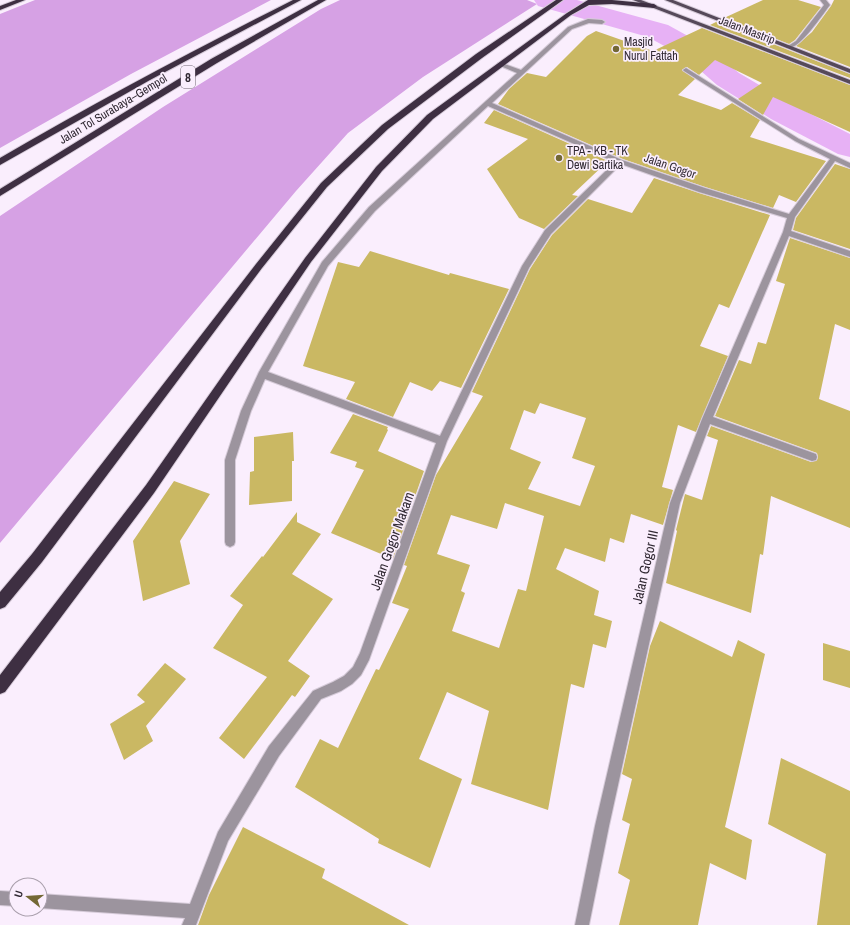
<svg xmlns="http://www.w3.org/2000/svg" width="850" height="925" font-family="'Archivo Narrow',sans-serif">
<rect width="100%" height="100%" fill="#faeefd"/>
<!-- forest -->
<g fill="#d6a1e4">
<path d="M 35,0 L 271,0 L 131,74 L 0,148 L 0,14 Z"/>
<path d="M 340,0 L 527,0 L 537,4 L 423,77 L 348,133 L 296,191 L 0,543 L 0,216 L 163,107 L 321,9 Z"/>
</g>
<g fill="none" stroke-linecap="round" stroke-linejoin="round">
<!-- river -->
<path fill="#e7b1f5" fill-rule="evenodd" d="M 534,0 L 577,0 L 668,25 L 706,46 L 739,73 L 793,105 L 850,134 L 850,157 L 838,154 L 771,119 L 717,85 L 686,58 L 648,37 L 538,6 Z"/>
</g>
<!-- building -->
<g fill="#cab863" fill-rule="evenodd">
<path d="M 763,0 L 798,0 L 821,7 L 795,40 L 789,44 L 724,18 Z"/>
<path d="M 834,0 L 850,0 L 850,67 L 796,46 L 812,32 L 831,6 Z"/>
<path d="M 716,22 L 850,74 L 850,78 L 710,25 Z"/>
<path d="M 702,28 L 850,85 L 850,132 L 773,97 L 763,115 L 738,99 L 762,83 L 715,60 L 699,75 L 687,67 L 682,70 L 695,79 L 678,95 L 721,110 L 732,103 L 760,120 L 750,137 L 826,161 L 796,202 L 779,195 L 773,208 L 705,187 L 623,159 L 498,104 L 509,89 L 527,73 L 546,77 L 587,36 L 596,31 L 653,51 Z"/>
<path d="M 494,110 L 608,161 L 572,195 L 578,196 L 544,229 L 519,218 L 487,169 L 528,139 L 484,123 Z"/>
<path d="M 835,164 L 850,169 L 850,249 L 793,230 L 796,218 Z"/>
<path d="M 654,178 L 699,193 L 770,215 L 729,308 L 719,304 L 700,346 L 728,356 L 696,432 L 678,425 L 662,487 L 673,490 L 663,525 L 631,514 L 624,543 L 610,538 L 605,562 L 565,548 L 556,569 L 599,591 L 594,615 L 612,621 L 606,648 L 593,644 L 584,688 L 571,684 L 548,810 L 471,784 L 489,711 L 447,692 L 419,759 L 462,779 L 430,868 L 378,843 L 379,839 L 295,787 L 320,739 L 338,748 L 376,669 L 379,670 L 409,609 L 392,603 L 407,566 L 404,565 L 436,475 L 483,396 L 472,392 L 530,269 L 552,235 L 588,199 L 632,213 ZM 540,403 L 586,418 L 572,458 L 595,466 L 580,506 L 528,489 L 541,462 L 510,449 L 524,410 L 535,414 ZM 505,503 L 544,516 L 526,591 L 518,589 L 499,648 L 452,631 L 465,593 L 461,591 L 470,565 L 437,554 L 451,515 L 497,529 Z"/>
<path d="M 790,238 L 850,258 L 850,330 L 835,324 L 819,399 L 850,411 L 850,528 L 771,496 L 763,555 L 760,554 L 751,613 L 666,583 L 677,531 L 676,530 L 685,494 L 702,500 L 718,440 L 707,436 L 711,426 L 811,462 L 817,460 L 818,457 L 817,453 L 715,416 L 739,360 L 751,364 L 758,342 L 766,344 L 785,284 L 776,281 Z"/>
<path d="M 370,251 L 449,275 L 450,273 L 509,289 L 461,388 L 440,381 L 432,391 L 410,382 L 393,417 L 346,399 L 355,382 L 303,366 L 338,262 L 359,267 Z"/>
<path d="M 353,414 L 388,427 L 387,429 L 388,430 L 378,451 L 424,471 L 393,559 L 331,533 L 364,470 L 355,467 L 357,462 L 330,453 Z"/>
<path d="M 293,432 L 294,461 L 292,461 L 292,501 L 249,505 L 250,472 L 254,471 L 254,437 Z"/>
<path d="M 174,481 L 210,494 L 180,541 L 190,584 L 143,601 L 133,541 Z"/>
<path d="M 297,512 L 297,522 L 321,534 L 292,574 L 333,599 L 288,661 L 310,676 L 295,697 L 292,695 L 244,759 L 219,738 L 267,677 L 213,648 L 243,605 L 230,596 L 262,556 L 263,557 Z"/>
<path d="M 660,621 L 732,657 L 738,640 L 765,654 L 725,827 L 752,840 L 746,880 L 710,863 L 698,925 L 619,925 L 630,880 L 618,873 L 630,824 L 622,820 L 632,779 L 622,774 L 650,646 Z"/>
<path d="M 823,643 L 850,651 L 850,688 L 823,680 Z"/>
<path d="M 165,663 L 186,679 L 146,726 L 153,741 L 124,760 L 110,724 L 145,702 L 137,695 Z"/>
<path d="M 781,758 L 850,791 L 850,925 L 817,925 L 826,854 L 768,824 Z"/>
<path d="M 243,827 L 325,869 L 322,878 L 409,925 L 198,925 L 209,895 Z"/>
</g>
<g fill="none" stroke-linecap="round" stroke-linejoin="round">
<!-- minor casing -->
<g stroke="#d6cbd9" stroke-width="2">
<g id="minor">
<path d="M 820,0 L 826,0 L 830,5 C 822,15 800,49 788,48 L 788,46 L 796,41 L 824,5 Z"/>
<path d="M 588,19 L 602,20 L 605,22 L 602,24 L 589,23 L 572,29 L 492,103 L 622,160 L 705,188 L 789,214 L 830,159 L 795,141 L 684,71 L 683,70 L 686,68 L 799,139 L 850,163 L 850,168 L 835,161 L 795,217 L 791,231 L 850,251 L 850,257 L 789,236 L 713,417 L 816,454 L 817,457 L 816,460 L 812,461 L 710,424 L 680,503 L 609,826 L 589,925 L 575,925 L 595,826 L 670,503 L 702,419 L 783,232 L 787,218 L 699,192 L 621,164 L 551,234 L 529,268 L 447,441 L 369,660 L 361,675 L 352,684 L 341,691 L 321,699 L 279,756 L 228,841 L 196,925 L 182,925 L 185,918 L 40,908 L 40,894 L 190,904 L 218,832 L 269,746 L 313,691 L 333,682 L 344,676 L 353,667 L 360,653 L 436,443 L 265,379 L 251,411 L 235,460 L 235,542 L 234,545 L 230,547 L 226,545 L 225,542 L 225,460 L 241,411 L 259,372 L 322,262 L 369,207 L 517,73 L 498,65 L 498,63 L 502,63 L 521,70 L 568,27 ZM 488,106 L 615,162 L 545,230 L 522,266 L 440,436 L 268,372 L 328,266 L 375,211 Z"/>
<path d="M 0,891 L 16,892 L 16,906 L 0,905 Z"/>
</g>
</g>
<!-- major casing -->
<g stroke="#d6cbd9" stroke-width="2">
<g id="major">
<path d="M 633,0 L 641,0 L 850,80 L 850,84 Z"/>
<path d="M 665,0 L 673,0 L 850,69 L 850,73 Z"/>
</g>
</g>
<!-- highway casing -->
<g stroke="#d6cbd9" stroke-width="2">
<g id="highway">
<path d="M 16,0 L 25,0 L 0,10 L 0,6 Z"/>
<path d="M 293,0 L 301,0 L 150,80 L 0,165 L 0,158 C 96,102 194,50 293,0 Z"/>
<path d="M 318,0 L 326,0 L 217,63 L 0,196 L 0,189 L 211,59 Z"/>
<path d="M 556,0 L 563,0 L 482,58 L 388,129 L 327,187 L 262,268 L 42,562 L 5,607 L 0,609 L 0,592 L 32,554 L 256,264 L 321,183 L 382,125 L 476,54 Z"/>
<path d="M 588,0 L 612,0 L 654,4 L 657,6 L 654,8 L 612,4 L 589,5 L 571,15 L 433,119 L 382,171 L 311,262 L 154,493 L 5,692 L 0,694 L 0,675 L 146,485 L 305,258 L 376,167 L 427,115 L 567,13 Z"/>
</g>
</g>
<!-- minor -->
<use href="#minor" fill="#9c949e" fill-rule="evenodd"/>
<!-- major -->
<use href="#major" fill="#56495a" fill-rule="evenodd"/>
<!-- highway -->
<use href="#highway" fill="#3e2f42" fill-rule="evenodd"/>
</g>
<!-- markers -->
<g fill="#736835" stroke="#faeefd" stroke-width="1.5">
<circle cx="616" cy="49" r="4"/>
<circle cx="559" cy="158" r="4"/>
</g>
<g text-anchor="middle" stroke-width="3.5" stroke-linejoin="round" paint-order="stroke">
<!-- far-street labels -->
<g font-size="12" fill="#322a34" stroke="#faeefd">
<text transform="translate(747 30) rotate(21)" y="4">Jalan Mastrip</text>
<text transform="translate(113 109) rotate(-31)" y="4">Jalan Tol Surabaya–Gempol</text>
<text transform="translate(670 166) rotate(19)" y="4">Jalan Gogor</text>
</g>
<!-- far-poi labels -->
<g font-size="12" fill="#322a34" stroke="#faeefd" text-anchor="start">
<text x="624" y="46">Masjid<tspan x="624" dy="14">Nurul Fattah</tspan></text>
<text x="567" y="155">TPA - KB - TK<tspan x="567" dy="14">Dewi Sartika</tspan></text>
</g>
<!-- shield labels -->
<rect fill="#faeefd" stroke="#6e6570" stroke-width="1" x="181" y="66" width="14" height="22" rx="3"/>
<g font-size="13" font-weight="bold" fill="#322a34">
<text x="188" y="82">8</text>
</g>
<!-- street labels -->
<g font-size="14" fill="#322a34" stroke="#faeefd">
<text transform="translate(392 541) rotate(-70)" y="5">Jalan Gogor Makam</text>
<text transform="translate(645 567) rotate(-77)" y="5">Jalan Gogor III</text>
</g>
</g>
<!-- north arrow -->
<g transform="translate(28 897) rotate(287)"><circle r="19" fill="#faeefd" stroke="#aaa0ad"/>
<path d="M0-3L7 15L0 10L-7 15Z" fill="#736835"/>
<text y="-6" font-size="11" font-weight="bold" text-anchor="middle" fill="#322a34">U</text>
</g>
</svg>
